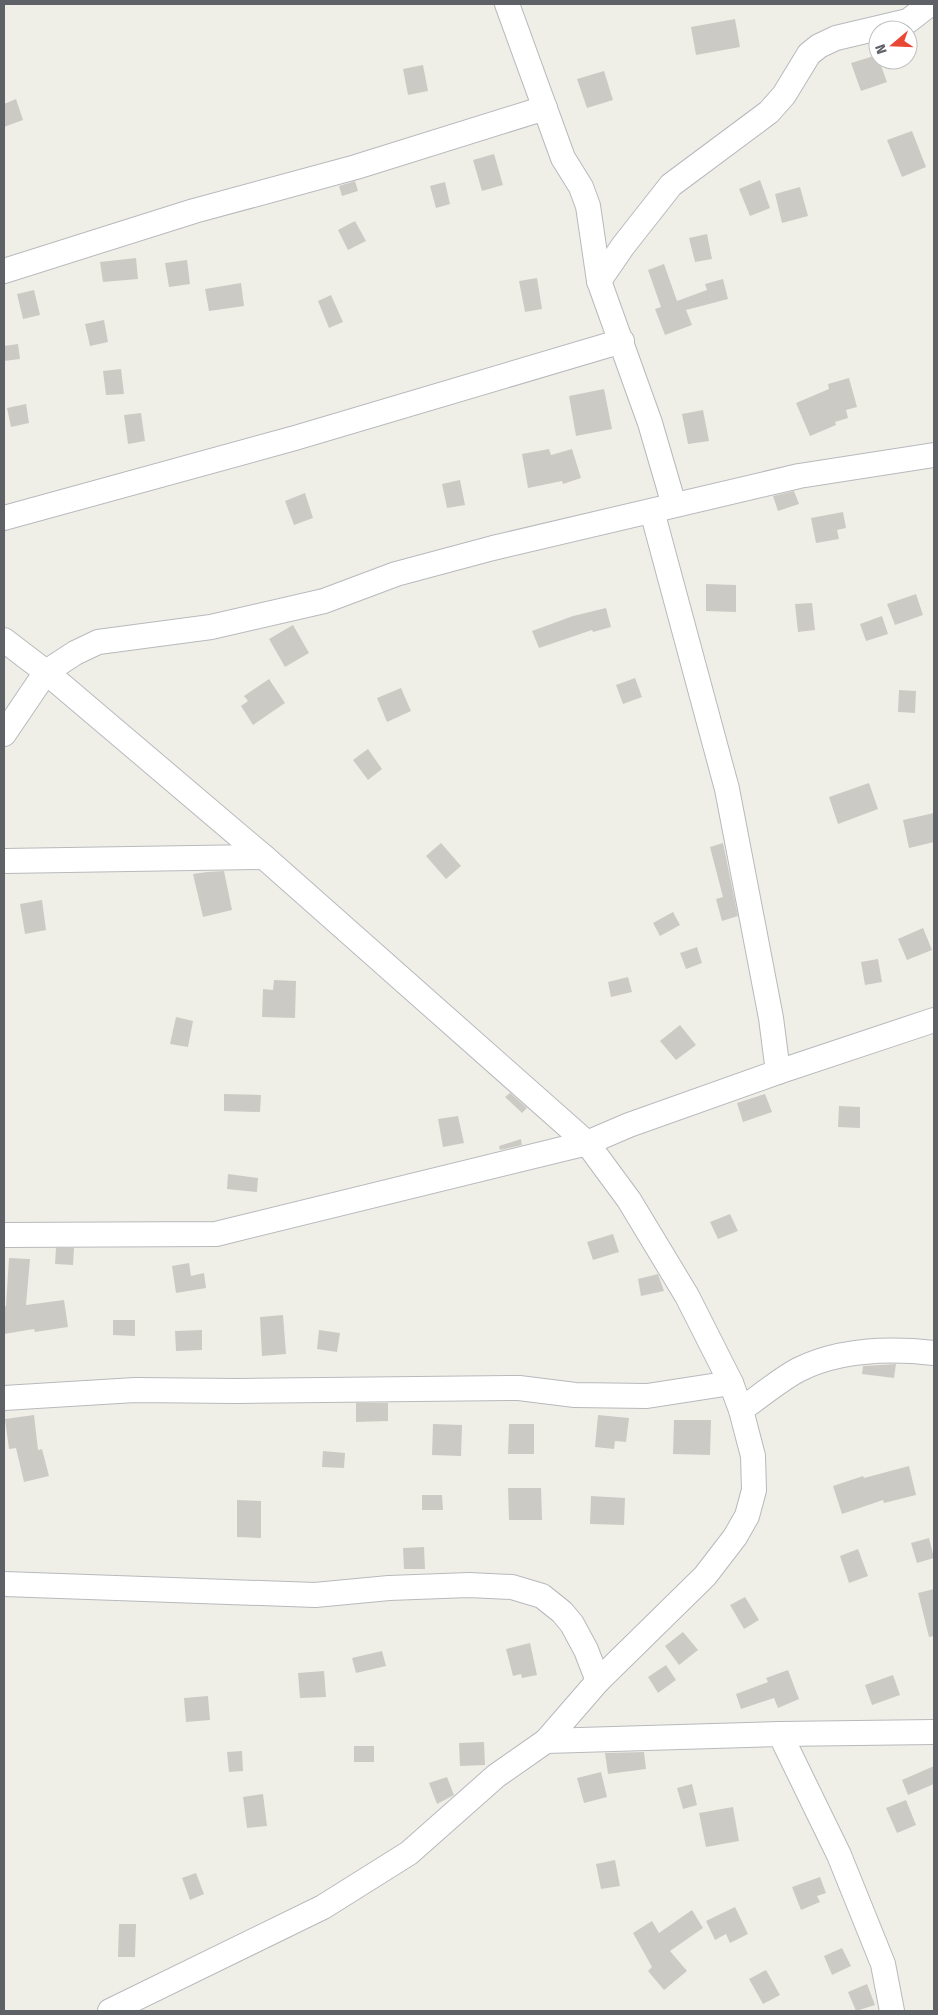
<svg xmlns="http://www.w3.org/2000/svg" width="938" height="2015" font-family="'Fira Sans',sans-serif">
<rect width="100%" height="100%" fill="#f0efe7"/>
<!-- building -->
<g fill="#cccac4">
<path d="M 735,19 L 740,47 L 696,55 L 691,27 Z"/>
<path d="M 877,55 L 887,82 L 861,91 L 851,63 Z"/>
<path d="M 423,65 L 428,91 L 408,95 L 403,69 Z"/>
<path d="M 604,71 L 613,100 L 587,108 L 577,79 Z"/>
<path d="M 16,99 L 23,120 L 4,127 L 4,104 Z"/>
<path d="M 912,131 L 926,167 L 902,177 L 887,140 Z"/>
<path d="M 494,154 L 503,185 L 482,191 L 473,160 Z"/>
<path d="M 760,180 L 770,208 L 750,216 L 739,189 Z"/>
<path d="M 355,181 L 358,191 L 342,196 L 339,186 Z"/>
<path d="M 445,182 L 450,204 L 436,208 L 430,186 Z"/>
<path d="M 800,187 L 808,216 L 782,223 L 775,194 Z"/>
<path d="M 355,221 L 366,241 L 348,250 L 338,230 Z"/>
<path d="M 707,234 L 712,259 L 695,262 L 689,238 Z"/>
<path d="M 136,258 L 138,279 L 103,282 L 100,262 Z"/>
<path d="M 187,260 L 190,284 L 169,287 L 165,263 Z"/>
<path d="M 664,264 L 677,301 L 707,290 L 705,284 L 723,279 L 728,299 L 686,310 L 692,325 L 665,335 L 655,309 L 661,307 L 648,270 Z"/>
<path d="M 537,278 L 542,309 L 525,312 L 519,281 Z"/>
<path d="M 241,283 L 244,306 L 209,311 L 205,289 Z"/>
<path d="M 34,290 L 40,315 L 23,319 L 17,294 Z"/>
<path d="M 331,295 L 343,322 L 329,328 L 318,301 Z"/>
<path d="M 104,320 L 108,342 L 90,346 L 85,324 Z"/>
<path d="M 18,344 L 20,359 L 4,361 L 4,346 Z"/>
<path d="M 121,369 L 124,394 L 106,395 L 103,371 Z"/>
<path d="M 849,378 L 857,407 L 846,410 L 848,418 L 835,422 L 836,425 L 810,436 L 796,403 L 829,389 L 828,384 Z"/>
<path d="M 604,389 L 612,429 L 576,436 L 569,396 Z"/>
<path d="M 26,404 L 29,423 L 11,427 L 7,408 Z"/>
<path d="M 703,410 L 709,441 L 688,444 L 682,414 Z"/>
<path d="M 141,413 L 145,441 L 128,444 L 124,415 Z"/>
<path d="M 549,449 L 551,455 L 572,449 L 581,478 L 563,484 L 562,481 L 528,488 L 522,454 Z"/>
<path d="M 460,480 L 465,505 L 447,508 L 442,484 Z"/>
<path d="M 794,491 L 799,504 L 778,511 L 773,496 Z"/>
<path d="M 305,493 L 313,518 L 294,525 L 285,501 Z"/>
<path d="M 843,512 L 846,528 L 837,530 L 839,539 L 816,543 L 811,518 Z"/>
<path d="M 706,584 L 736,585 L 736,612 L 706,611 Z"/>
<path d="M 916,594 L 923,615 L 895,625 L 887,604 Z"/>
<path d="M 812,603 L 815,630 L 798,632 L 795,604 Z"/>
<path d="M 606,608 L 611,627 L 593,632 L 592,630 L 539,648 L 532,631 L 573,616 Z"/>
<path d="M 882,616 L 888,634 L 866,641 L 860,624 Z"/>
<path d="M 293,625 L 309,653 L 285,667 L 269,639 Z"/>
<path d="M 635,678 L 642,697 L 623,704 L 616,685 Z"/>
<path d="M 269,679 L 285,703 L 253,725 L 241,706 L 248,701 L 244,696 Z"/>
<path d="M 401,688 L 411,711 L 387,722 L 377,698 Z"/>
<path d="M 899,690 L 916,691 L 915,713 L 898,712 Z"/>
<path d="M 368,749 L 382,769 L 368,780 L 353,760 Z"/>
<path d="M 869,783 L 878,809 L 838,824 L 829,797 Z"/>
<path d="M 934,813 L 934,842 L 909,848 L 903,820 Z"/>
<path d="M 441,843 L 461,866 L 446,879 L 426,856 Z"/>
<path d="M 723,843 L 738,916 L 722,921 L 716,899 L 723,897 L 710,847 Z"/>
<path d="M 224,871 L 232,910 L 203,917 L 193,874 L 207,872 Z"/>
<path d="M 42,900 L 46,930 L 25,934 L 20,904 Z"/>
<path d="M 673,912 L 680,925 L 660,936 L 653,923 Z"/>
<path d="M 923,928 L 932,950 L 907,960 L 898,939 Z"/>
<path d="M 697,947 L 702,963 L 686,969 L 680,953 Z"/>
<path d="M 878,959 L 882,982 L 865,985 L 861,962 Z"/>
<path d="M 628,977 L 632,992 L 611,997 L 608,982 Z"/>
<path d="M 274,980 L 296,981 L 295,1018 L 262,1017 L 263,989 L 273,990 Z"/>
<path d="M 176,1017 L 193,1021 L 188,1047 L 170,1044 Z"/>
<path d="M 680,1025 L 696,1045 L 676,1060 L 660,1041 Z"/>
<path d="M 510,1093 L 527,1108 L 522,1113 L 505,1097 Z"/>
<path d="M 224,1094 L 261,1095 L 260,1112 L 224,1111 Z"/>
<path d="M 765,1094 L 772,1112 L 743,1122 L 737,1103 Z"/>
<path d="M 839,1106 L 860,1107 L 860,1128 L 838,1127 Z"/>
<path d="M 458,1116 L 464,1143 L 443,1147 L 438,1119 Z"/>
<path d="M 521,1139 L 522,1145 L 500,1150 L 499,1146 Z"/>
<path d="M 228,1174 L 258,1178 L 257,1192 L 227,1189 Z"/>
<path d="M 730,1214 L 738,1231 L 718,1239 L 710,1222 Z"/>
<path d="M 613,1234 L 619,1252 L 593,1260 L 587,1242 Z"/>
<path d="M 56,1248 L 74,1248 L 73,1265 L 55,1264 Z"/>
<path d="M 9,1258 L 30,1259 L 26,1305 L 64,1300 L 68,1327 L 35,1332 L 34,1329 L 4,1334 L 4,1307 L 6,1306 Z"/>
<path d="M 189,1263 L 191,1276 L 204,1273 L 206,1288 L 176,1293 L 172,1266 Z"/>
<path d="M 658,1274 L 664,1291 L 641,1296 L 638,1279 Z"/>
<path d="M 283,1315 L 286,1354 L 262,1356 L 260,1317 Z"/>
<path d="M 113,1320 L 135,1320 L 135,1336 L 113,1335 Z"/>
<path d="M 202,1330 L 202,1350 L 176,1351 L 175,1331 Z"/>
<path d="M 319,1330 L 340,1333 L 337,1352 L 317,1349 Z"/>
<path d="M 896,1364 L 894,1378 L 862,1374 L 863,1366 Z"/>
<path d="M 356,1403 L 388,1403 L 388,1421 L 356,1422 Z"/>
<path d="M 34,1415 L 38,1450 L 42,1449 L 49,1476 L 24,1482 L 16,1448 L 9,1449 L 5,1419 Z"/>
<path d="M 598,1415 L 629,1418 L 626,1442 L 615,1441 L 614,1449 L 595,1447 Z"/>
<path d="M 674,1420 L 711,1420 L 710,1455 L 673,1454 Z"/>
<path d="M 433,1424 L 462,1425 L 461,1456 L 432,1455 Z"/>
<path d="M 509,1424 L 534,1424 L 534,1454 L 508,1454 Z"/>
<path d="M 323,1451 L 345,1453 L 344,1468 L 322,1467 Z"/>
<path d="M 909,1466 L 916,1495 L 884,1503 L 883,1500 L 842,1514 L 833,1486 L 863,1476 L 864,1478 Z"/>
<path d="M 508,1488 L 541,1488 L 542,1520 L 509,1520 Z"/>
<path d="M 422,1495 L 442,1495 L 443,1510 L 422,1510 Z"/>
<path d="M 591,1496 L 625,1498 L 624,1525 L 590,1524 Z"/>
<path d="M 237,1500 L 261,1501 L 261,1538 L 237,1537 Z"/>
<path d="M 929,1538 L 934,1558 L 917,1563 L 911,1543 Z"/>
<path d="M 424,1547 L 425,1569 L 404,1569 L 403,1548 Z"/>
<path d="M 858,1549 L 868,1576 L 849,1583 L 840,1556 Z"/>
<path d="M 934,1589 L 934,1636 L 929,1637 L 918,1593 Z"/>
<path d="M 745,1597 L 759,1620 L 744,1629 L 730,1605 Z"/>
<path d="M 683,1632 L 698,1650 L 679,1665 L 665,1646 Z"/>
<path d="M 530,1643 L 537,1675 L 522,1678 L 521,1674 L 513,1676 L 506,1649 Z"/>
<path d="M 382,1651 L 386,1666 L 356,1673 L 352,1658 Z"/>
<path d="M 666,1665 L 676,1680 L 658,1693 L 648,1677 Z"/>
<path d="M 788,1670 L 799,1699 L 778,1708 L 774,1698 L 741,1709 L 736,1694 L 768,1682 L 766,1678 Z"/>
<path d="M 324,1671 L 326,1697 L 300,1698 L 298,1673 Z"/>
<path d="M 893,1675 L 900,1695 L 872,1705 L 865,1685 Z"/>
<path d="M 208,1696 L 210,1720 L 186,1722 L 184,1698 Z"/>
<path d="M 484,1742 L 485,1765 L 460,1766 L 459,1743 Z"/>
<rect x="354" y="1746" width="20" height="16"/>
<path d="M 242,1751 L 243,1771 L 229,1772 L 227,1752 Z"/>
<path d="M 644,1752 L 646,1769 L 608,1774 L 605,1753 Z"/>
<path d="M 934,1766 L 934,1784 L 908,1795 L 902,1780 Z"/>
<path d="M 601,1772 L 607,1797 L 584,1803 L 577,1778 Z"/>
<path d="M 447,1777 L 454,1795 L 437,1804 L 429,1783 Z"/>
<path d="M 692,1784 L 697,1805 L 683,1809 L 677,1788 Z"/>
<path d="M 263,1794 L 267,1826 L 247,1828 L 243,1797 Z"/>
<path d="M 906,1800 L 916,1825 L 897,1833 L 886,1808 Z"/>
<path d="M 733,1807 L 739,1841 L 706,1847 L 699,1813 Z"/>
<path d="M 615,1860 L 620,1886 L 601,1889 L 596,1864 Z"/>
<path d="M 196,1873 L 204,1894 L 190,1900 L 182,1878 Z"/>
<path d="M 820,1877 L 826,1893 L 817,1896 L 820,1902 L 801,1910 L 792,1887 Z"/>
<path d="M 735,1907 L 748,1934 L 730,1943 L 726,1934 L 715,1940 L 706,1921 Z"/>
<path d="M 692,1910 L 703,1928 L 670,1951 L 687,1971 L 664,1990 L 648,1971 L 652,1967 L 633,1933 L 652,1921 L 659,1933 Z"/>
<path d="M 119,1924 L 136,1924 L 135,1957 L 118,1957 Z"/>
<path d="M 842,1948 L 851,1966 L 832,1975 L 824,1956 Z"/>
<path d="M 766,1970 L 780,1995 L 763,2004 L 749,1979 Z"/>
<path d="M 867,1984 L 875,2005 L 856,2011 L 848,1992 Z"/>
</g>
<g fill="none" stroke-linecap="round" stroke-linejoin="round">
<!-- minor casing -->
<g stroke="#b7b9bd" stroke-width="26">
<g id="minor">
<path d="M 507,4 L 563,158 L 581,187 L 588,206 L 599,281 L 650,423 L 674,505"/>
<path d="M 4,271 L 194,211 L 356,167 L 545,108"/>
<path d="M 599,281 L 623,246 L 671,185 L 769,112 L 784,95 L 809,54 L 819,46 L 836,38 L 908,21 L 930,4"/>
<path d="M 652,511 L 727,789 L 771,1018 L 778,1072"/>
<path d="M 4,518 L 295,438 L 622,341"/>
<path d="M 4,640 L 46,672 L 264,857 L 587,1143 L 629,1200 L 687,1296 L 731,1383 L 741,1410 L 753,1456 L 754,1490 L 747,1516 L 735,1537 L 705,1576 L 598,1681 L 546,1741 L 496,1776 L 409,1853 L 323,1907 L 110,2011"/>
<path d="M 4,734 L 46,672 L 75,653 L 98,642 L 211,627 L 324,601 L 396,574 L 493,548 L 799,476 L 934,455"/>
<path d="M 4,861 L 264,857"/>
<path d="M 4,1235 L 216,1234 L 587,1143 L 629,1125 L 778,1072 L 934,1020"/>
<path d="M 4,1398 L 135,1390 L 236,1391 L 519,1388 L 575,1395 L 647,1396 L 731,1383"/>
<path d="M 741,1410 C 759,1397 778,1381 798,1370 C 840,1349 889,1348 934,1353"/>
<path d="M 4,1584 L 315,1595 L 389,1588 L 469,1585 L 512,1587 L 542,1596 L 562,1612 L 572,1624 L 586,1650 L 598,1681"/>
<path d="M 780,1734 L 839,1855 L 883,1964 L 892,2011"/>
<path d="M 546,1741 L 780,1734 L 934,1732"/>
</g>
</g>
<!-- minor -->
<use href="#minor" stroke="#fff" stroke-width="24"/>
</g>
<!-- border -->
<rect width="938" height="2015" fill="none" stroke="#5e6267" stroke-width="10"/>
<!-- north arrow -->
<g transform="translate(893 45) rotate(251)"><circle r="24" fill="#ffffff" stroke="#bfc0c2"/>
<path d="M0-4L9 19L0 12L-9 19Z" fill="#e84835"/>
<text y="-8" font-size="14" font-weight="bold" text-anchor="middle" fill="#5e6267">N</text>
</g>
</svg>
